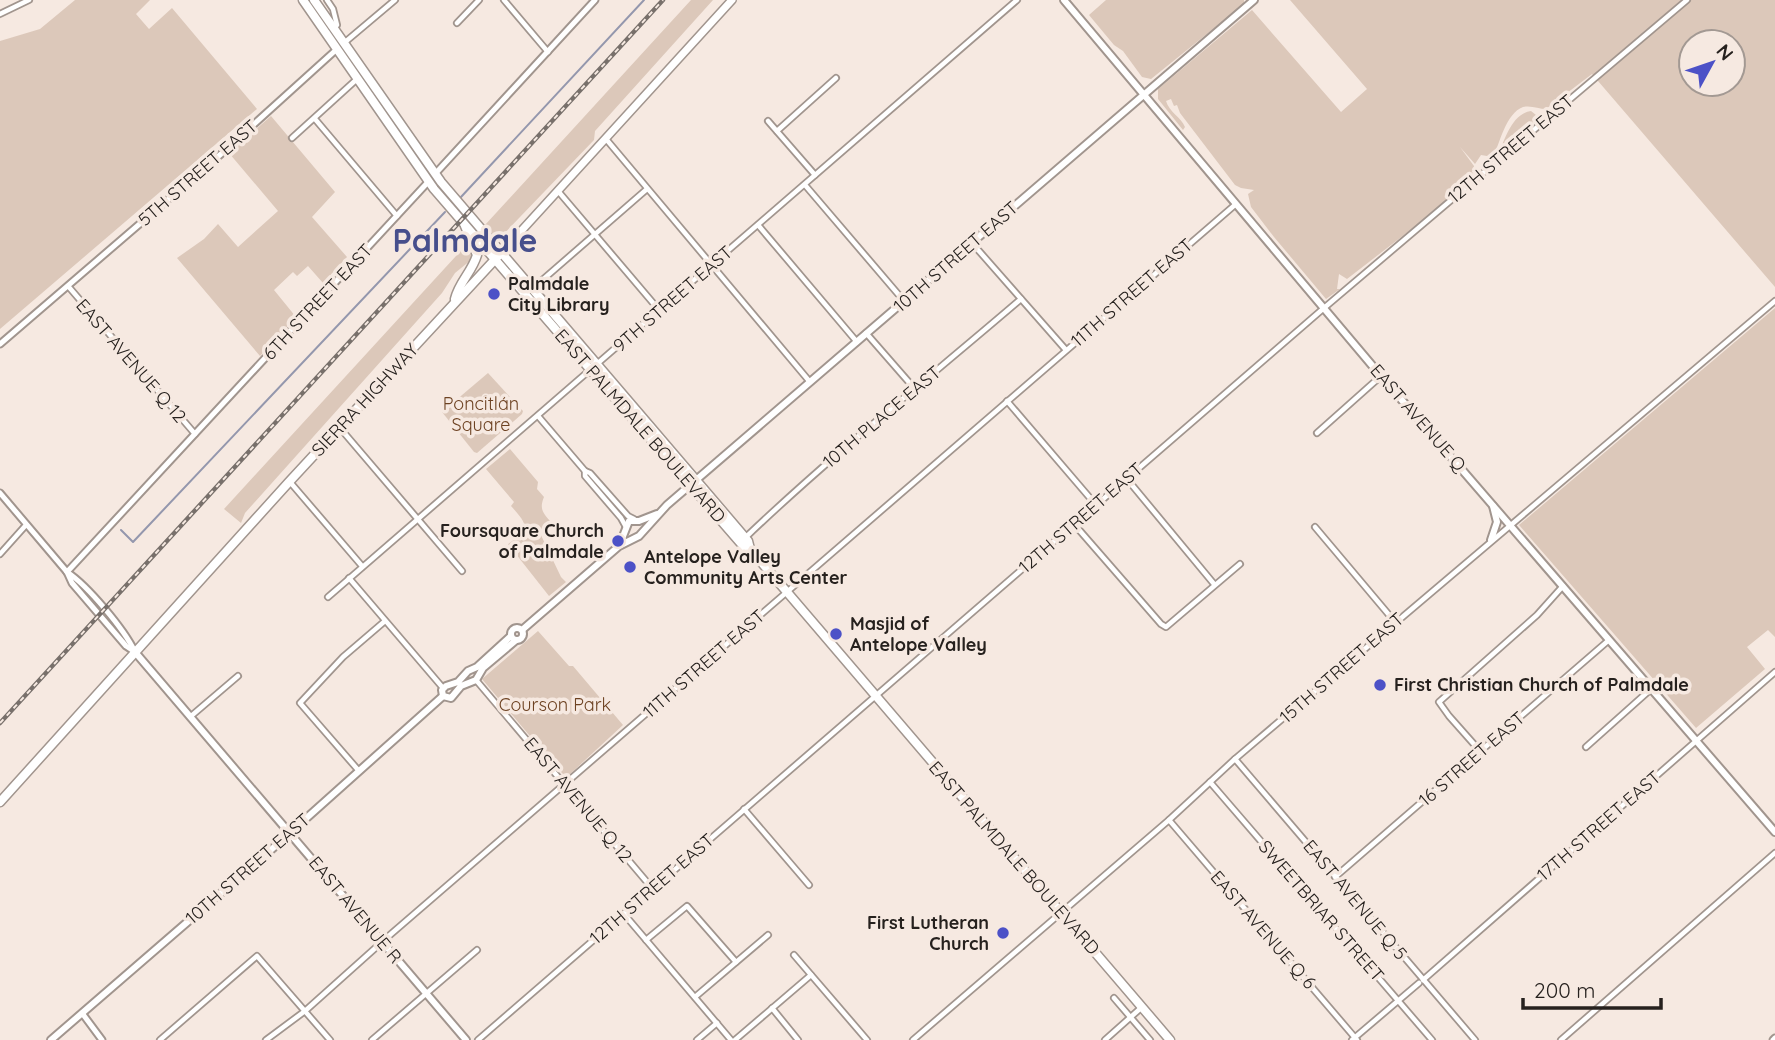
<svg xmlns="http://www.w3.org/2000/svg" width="1775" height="1040" font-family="Quicksand,sans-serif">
<rect width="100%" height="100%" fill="#f6e9e1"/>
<!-- green -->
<g fill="#dcc8ba" fill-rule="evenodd">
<path d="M 75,0 L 150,0 L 136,14 L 149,29 L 172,8 L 257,109 L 0,329 L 0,41 L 40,29 Z"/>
<path d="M 691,0 L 713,0 L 595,131 L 594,140 L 498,240 L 485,225 Z"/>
<path d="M 1106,0 L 1244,0 L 1244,4 L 1151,79 L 1142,77 L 1123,51 L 1114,45 L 1089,15 Z"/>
<path d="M 1290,0 L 1775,0 L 1775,287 L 1592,74 L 1546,109 C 1539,109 1531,105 1523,107 C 1506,113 1500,143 1493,157 L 1481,155 L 1475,164 L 1460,147 L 1474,166 L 1473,178 L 1422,221 L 1347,279 L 1339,274 L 1337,289 L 1340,289 L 1326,299 L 1274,237 L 1251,207 L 1248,194 L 1254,190 L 1241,188 L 1235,185 L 1180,113 L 1177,105 L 1174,106 L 1171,99 L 1166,101 C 1169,112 1181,117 1185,127 L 1183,130 L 1158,99 L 1158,89 L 1252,10 L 1341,112 L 1367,89 ZM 1691,42 L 1733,42 L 1733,84 L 1691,84 Z"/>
<path d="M 1531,111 L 1536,115 L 1536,119 L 1515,142 L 1497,156 C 1505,141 1511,114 1531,111 Z"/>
<path d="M 271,116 L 335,192 L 312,217 L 347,257 L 323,283 L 308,266 L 297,276 L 293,272 L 274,290 L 296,317 L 260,356 L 177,258 L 204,239 L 218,224 L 238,247 L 278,211 L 229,153 Z"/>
<path d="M 467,244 L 472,250 L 471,260 L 455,273 L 442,293 L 245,513 L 241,523 L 224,509 Z"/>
<path d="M 1775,308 L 1775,637 L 1768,630 L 1747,647 L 1765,669 L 1696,728 L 1519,525 Z"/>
<path d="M 488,373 L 523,411 L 522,414 L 477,453 L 474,452 L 442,412 Z"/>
<path d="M 510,449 L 538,482 L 537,489 L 544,497 C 539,509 543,513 551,522 L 539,531 L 561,577 L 566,582 L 549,596 L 508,544 C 531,529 528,525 511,506 L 514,502 L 486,469 Z"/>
<path d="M 538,631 L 569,666 L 573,666 L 623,725 L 569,775 L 564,775 L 556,767 L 482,679 Z"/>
</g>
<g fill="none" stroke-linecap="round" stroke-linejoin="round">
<!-- stream -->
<g stroke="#9497ad" stroke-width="2">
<path d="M 461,197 L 644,0"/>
<path d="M 121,530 L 133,542 L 445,212"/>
</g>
<!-- minor casing -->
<g stroke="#a1958e" stroke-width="8">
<g id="minor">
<path d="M 327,0 L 333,9 L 337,25 L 334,29"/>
<path d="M 504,0 L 548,52"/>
<path d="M 0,14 L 29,0"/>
<path d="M 457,23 L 479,0"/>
<path d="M 344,43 L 395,0"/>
<path d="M 315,119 L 397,216"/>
<path d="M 768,121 L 815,175"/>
<path d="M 777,131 L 836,78"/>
<path d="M 292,138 L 357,79"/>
<path d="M 606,139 L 810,382"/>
<path d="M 805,185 L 904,301"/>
<path d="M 558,191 L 659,310"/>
<path d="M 758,225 L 857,342"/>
<path d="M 972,243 L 1066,350"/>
<path d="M 68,286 L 195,434"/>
<path d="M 532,289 L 647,189"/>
<path d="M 866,333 L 914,388"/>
<path d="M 1007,401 L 1096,505"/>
<path d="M 538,416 L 585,471 L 590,473 L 628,516 L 634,519"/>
<path d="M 340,428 L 462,571"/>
<path d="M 1317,433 L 1381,376"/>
<path d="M 585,471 L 585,476 L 621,518 L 626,527"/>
<path d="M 1127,479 L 1214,584"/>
<path d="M 290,482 L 362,566"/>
<path d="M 1074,524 L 1161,624 L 1166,627 L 1240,564"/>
<path d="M 1315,527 L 1395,622"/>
<path d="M 746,537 C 834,453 929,378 1021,299"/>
<path d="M 0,554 L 26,525"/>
<path d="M 349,578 L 443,688"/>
<path d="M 328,597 L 1017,0"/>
<path d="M 476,680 L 652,888"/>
<path d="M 190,717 L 238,676"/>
<path d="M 1586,747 L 1651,689"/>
<path d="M 1480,751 L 1449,716 L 1439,702 L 1537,615 L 1563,586"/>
<path d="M 1235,759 L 1475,1040"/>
<path d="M 359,771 L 300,703 L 343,657 L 385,621"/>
<path d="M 1210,782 L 1432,1040"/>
<path d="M 744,809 L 809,885"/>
<path d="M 1169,820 L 1357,1040"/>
<path d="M 1335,877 L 1609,640"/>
<path d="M 624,914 L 731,1040"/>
<path d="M 646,940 L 687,906 L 736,962"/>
<path d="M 794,955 L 867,1040"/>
<path d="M 1423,980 L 1775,672"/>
<path d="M 695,997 L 768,935"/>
<path d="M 1114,998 L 1150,1040"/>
<path d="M 772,1008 L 798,1040"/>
<path d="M 160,1040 L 257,956 L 330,1040"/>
<path d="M 266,1040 L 305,1011 L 391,934 L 1236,204"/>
<path d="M 372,1040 L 477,950"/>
<path d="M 478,1040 L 1324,308 L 1687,0"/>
<path d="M 697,1040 L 717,1023"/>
<path d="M 735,1040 L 811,975"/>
<path d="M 913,1040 L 1169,820 L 1235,759 L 1775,301"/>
<path d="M 1105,1040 L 1142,1007"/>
<path d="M 1352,1040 L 1419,983"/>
<path d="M 1561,1040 L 1775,853"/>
</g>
</g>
<!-- tertiary casing -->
<g stroke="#a1958e" stroke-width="9">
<g id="tertiary">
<path d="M 435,174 L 595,0"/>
<path d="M 0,344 L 221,154 L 337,49"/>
<path d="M 0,493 L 67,572 C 88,586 124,629 135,652"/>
<path d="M 67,572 L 429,181"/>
<path d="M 67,572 L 72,583 L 126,646 L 135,652"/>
<path d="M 82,1013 L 102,1040"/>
<path d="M 1773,1040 L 1775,1038"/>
</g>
</g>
<!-- secondary casing -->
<g stroke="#a1958e" stroke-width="10">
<g id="secondary">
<path d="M 1064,0 L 1381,376 L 1775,832"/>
<path d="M 1491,540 L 1497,522 L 1493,506"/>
<path d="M 620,544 L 629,521 L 639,521 L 657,514"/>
<circle cx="517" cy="634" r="6"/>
<path d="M 522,630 L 619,546 L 639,536 L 667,505 L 1254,0"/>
<path d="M 511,636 L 477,667 L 468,671 L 458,682 L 446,686 L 442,690 L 443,696 L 451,698 L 461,686 L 476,680 L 483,668 L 515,641"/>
<path d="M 135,652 L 466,1040"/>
<path d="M 51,1040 L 273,848 L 443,696"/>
</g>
</g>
<!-- primary casing -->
<g stroke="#a1958e" stroke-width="10">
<path id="primary" d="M 501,253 L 732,0"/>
</g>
<!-- trunk casing -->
<g stroke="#a1958e" stroke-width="11">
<g id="trunk">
<path d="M 303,0 L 434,189 L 744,547 L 750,549 L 787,592 L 1170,1040"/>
<path d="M 314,0 L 441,182 L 748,541 L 750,549"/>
<path d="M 455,299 C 459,282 472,272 477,255 L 465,226"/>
<path d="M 0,802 L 289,482 L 501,253"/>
</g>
</g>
<!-- minor -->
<use href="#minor" stroke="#fff" stroke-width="4.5"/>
<!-- tertiary -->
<use href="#tertiary" stroke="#fff" stroke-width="5"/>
<!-- secondary -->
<use href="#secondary" stroke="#fff" stroke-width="6"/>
<!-- primary -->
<use href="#primary" stroke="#fff" stroke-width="7"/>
<!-- trunk -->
<use href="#trunk" stroke="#fff" stroke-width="8"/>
<!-- rail casing -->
<g stroke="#78706b" stroke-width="4.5">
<path id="rail" d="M 0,723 L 663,0"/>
</g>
<!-- rail -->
<use href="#rail" stroke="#f6e9e1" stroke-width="2" stroke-dasharray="5" stroke-linecap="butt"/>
</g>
<!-- markers -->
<g fill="#4c51c7" stroke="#f6e9e1" stroke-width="2.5">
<circle cx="494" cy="294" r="7"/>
<circle cx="618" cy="541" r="7"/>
<circle cx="630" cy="567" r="7"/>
<circle cx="836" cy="634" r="7"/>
<circle cx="1380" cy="685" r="7"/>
<circle cx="1003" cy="933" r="7"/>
</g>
<g text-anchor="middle" stroke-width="7" stroke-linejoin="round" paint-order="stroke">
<!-- street labels -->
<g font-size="18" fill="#26211e" stroke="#f6e9e1">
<text transform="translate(1511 149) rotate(-40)" y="6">12TH STREET EAST</text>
<text transform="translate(198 173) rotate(-41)" y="6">5TH STREET EAST</text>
<text transform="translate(956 257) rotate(-41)" y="6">10TH STREET EAST</text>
<text transform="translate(1132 293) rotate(-41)" y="6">11TH STREET EAST</text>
<text transform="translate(673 299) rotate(-41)" y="6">9TH STREET EAST</text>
<text transform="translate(318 302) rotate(-47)" y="6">6TH STREET EAST</text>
<text transform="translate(131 361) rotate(49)" y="6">EAST AVENUE Q 12</text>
<text transform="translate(365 400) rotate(-47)" y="6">SIERRA HIGHWAY</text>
<text transform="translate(882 417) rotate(-40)" y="6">10TH PLACE EAST</text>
<text transform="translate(1418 418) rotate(49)" y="6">EAST AVENUE Q</text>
<text transform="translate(640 426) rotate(49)" y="6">EAST PALMDALE BOULEVARD</text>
<text transform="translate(1081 518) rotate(-41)" y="6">12TH STREET EAST</text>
<text transform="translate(704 664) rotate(-41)" y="6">11TH STREET EAST</text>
<text transform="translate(1342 668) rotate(-41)" y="6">15TH STREET EAST</text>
<text transform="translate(1472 759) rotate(-41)" y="6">16 STREET EAST</text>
<text transform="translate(578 800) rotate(50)" y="6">EAST AVENUE Q 12</text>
<text transform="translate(1599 826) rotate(-41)" y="6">17TH STREET EAST</text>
<text transform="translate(1014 858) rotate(49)" y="6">EAST PALMDALE BOULEVARD</text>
<text transform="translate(248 869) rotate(-41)" y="6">10TH STREET EAST</text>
<text transform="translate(652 889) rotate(-41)" y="6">12TH STREET EAST</text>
<text transform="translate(1355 900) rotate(50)" y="6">EAST AVENUE Q 5</text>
<text transform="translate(355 910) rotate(50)" y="6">EAST AVENUE R</text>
<text transform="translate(1321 911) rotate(49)" y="6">SWEETBRIAR STREET</text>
<text transform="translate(1263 930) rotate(49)" y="6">EAST AVENUE Q 6</text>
</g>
<!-- poi labels -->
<g font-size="18" font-weight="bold" fill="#26211e" stroke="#f6e9e1" text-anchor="start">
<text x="508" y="290">Palmdale<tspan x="508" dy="21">City Library</tspan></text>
<text x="604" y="537" text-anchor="end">Foursquare Church<tspan x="604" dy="21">of Palmdale</tspan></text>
<text x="644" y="563">Antelope Valley<tspan x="644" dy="21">Community Arts Center</tspan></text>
<text x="850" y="630">Masjid of<tspan x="850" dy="21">Antelope Valley</tspan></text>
<text x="1394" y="691">First Christian Church of Palmdale</text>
<text x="989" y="929" text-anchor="end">First Lutheran<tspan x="989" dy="21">Church</tspan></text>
</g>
<!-- park labels -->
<g font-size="18" fill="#6d4222" stroke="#f6e9e1">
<text x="481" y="410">Poncitlán<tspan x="481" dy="21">Square</tspan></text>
<text x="555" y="711">Courson Park</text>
</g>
<!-- town labels -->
<g font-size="32" font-weight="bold" fill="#474f8c" stroke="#f6e9e1">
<text x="465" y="252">Palmdale</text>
</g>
</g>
<!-- north arrow -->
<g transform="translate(1712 63) rotate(50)"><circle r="33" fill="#f6e9e1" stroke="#a39993" stroke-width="2"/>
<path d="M0-5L12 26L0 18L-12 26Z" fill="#4c51c7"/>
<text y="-10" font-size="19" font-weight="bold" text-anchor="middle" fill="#26211e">N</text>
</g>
<!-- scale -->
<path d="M1523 998v10h138v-10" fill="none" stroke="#26211e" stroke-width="3.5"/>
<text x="1534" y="998" font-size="21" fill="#26211e" stroke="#f6e9e1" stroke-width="5" paint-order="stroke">200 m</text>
</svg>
